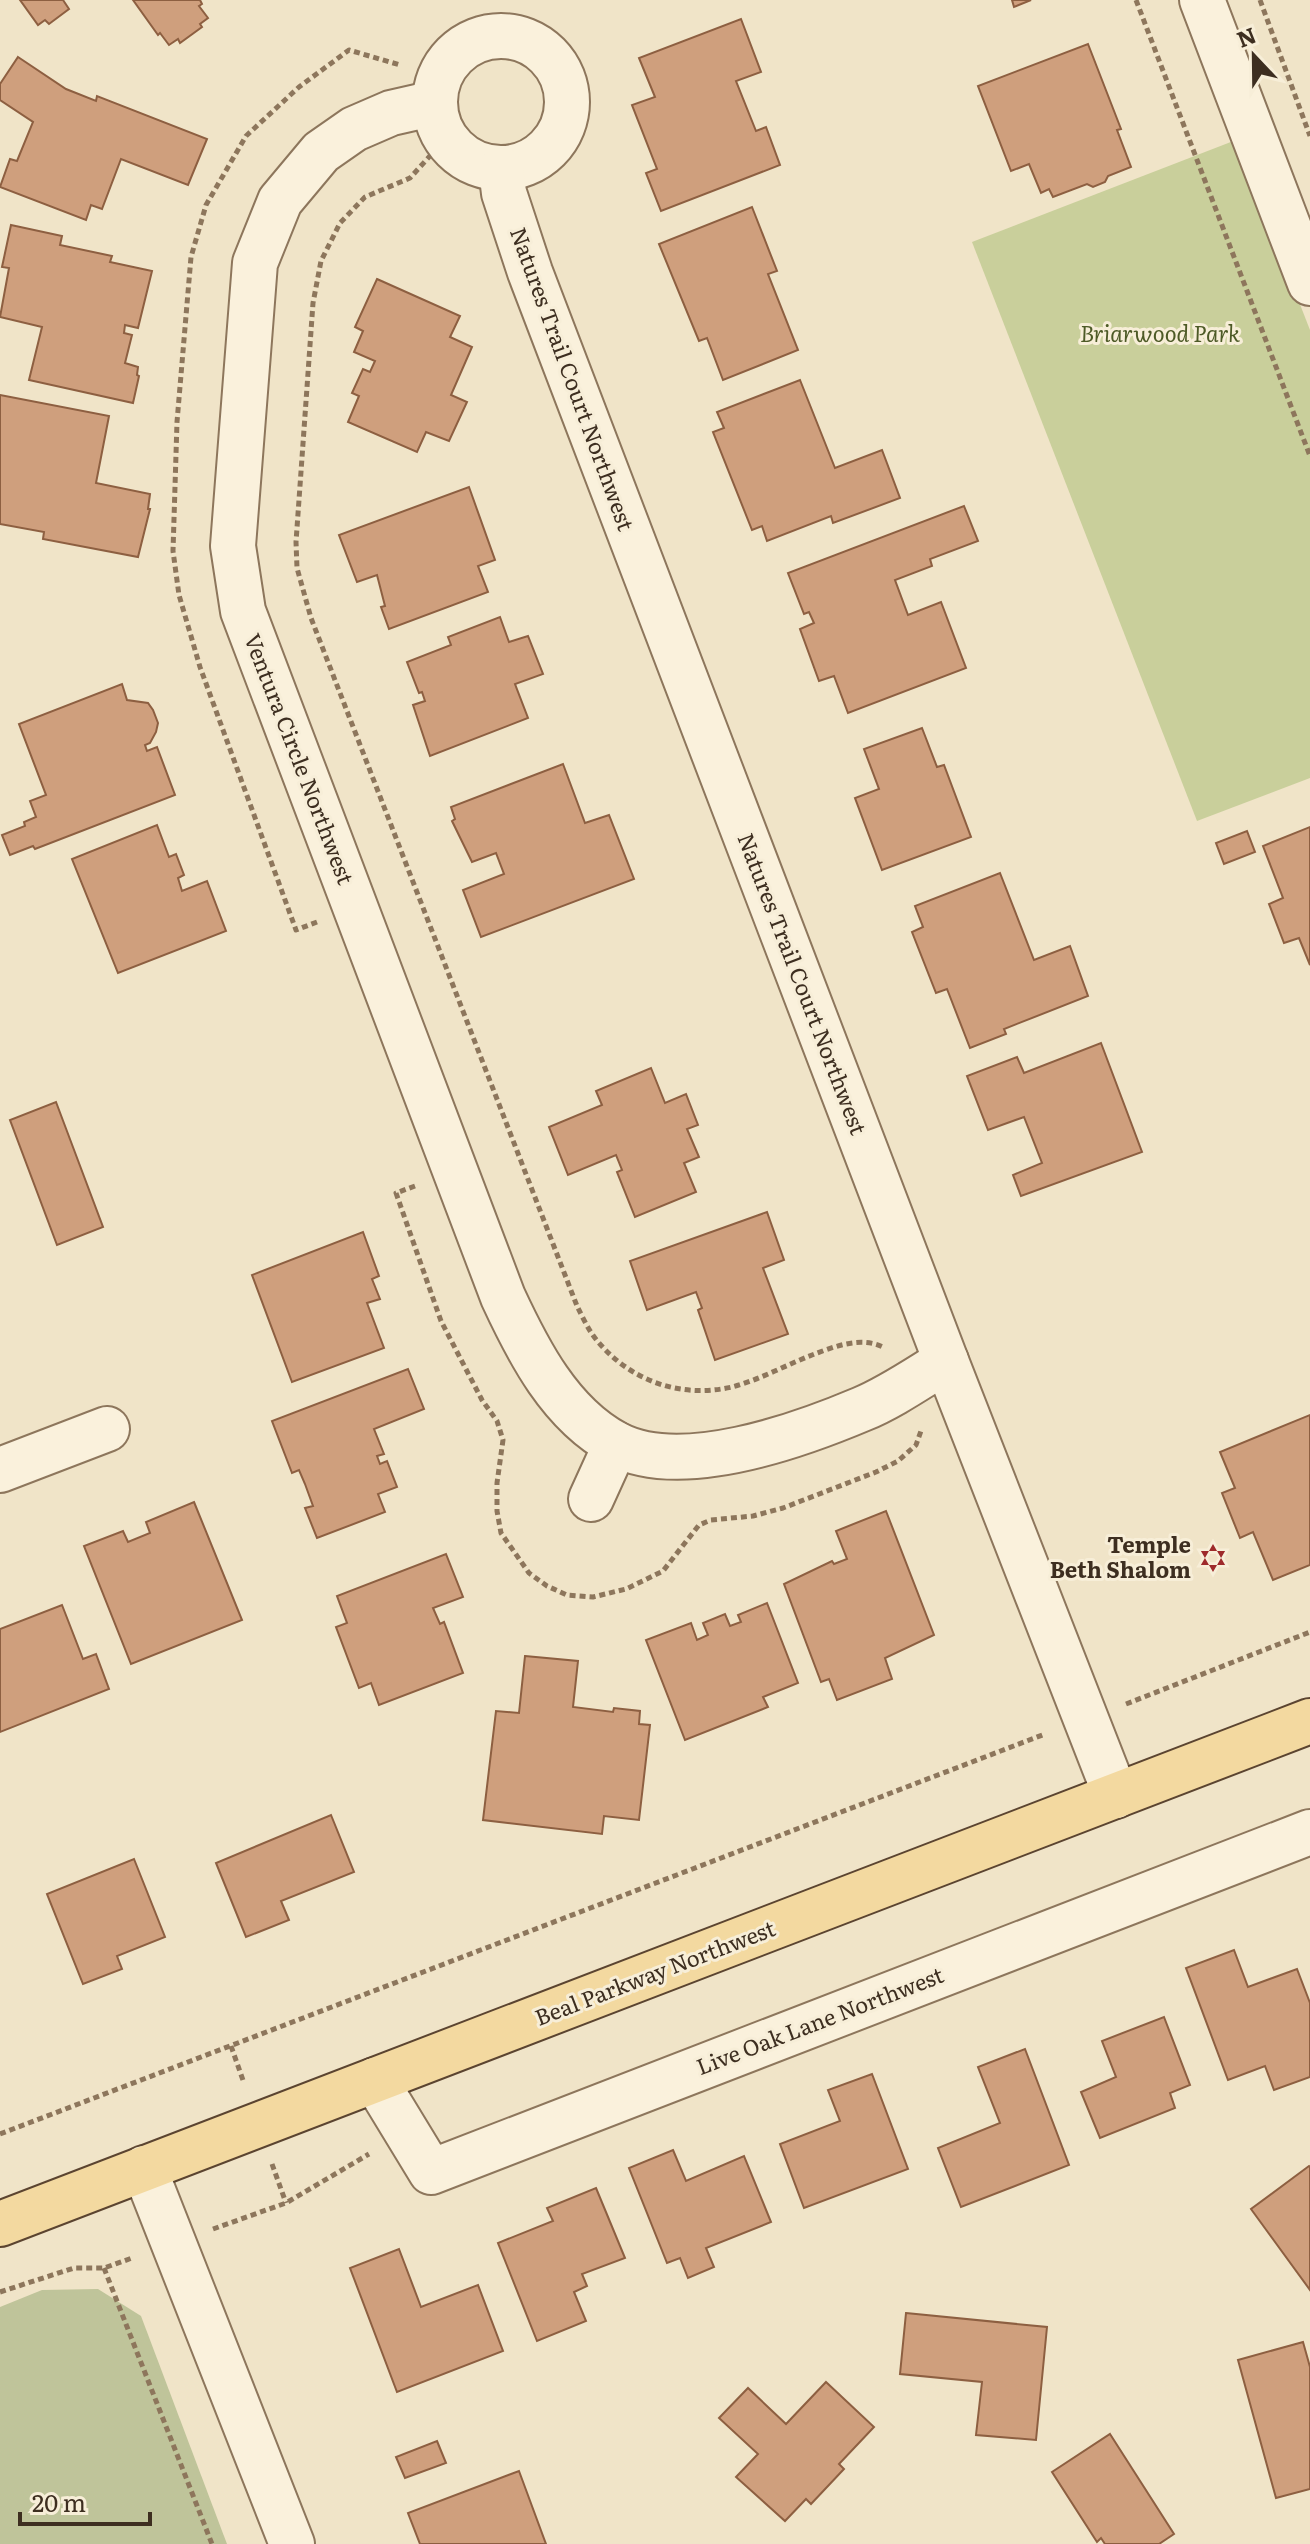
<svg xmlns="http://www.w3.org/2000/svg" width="1310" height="2544" font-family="Literata,serif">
<rect width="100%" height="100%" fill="#f0e4c8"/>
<!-- green -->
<path fill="#c9cf9b" d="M 1236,140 L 1310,330 L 1310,778 L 1197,821 L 972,242 Z"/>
<!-- cemetery -->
<path fill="#bfc49a" d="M 98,2289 L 141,2316 L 227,2544 L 0,2544 L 0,2307 L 42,2290 Z"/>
<!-- building -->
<g fill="#cf9f7d" stroke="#8d5f41" stroke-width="2">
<path d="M 20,0 L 63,0 L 69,9 L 49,24 L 45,20 L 38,25 Z"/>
<path d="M 133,0 L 200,0 L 202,4 L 199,6 L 208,18 L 200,24 L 202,27 L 180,43 L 178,39 L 169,45 L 160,33 L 158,35 Z"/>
<path d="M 1012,0 L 1031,0 L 1014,7 Z"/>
<path d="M 741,19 L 761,72 L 736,81 L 756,131 L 766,127 L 780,165 L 661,211 L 646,173 L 657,169 L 632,105 L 655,97 L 639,58 Z"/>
<path d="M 1088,44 L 1121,129 L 1117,130 L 1131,167 L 1108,176 L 1105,182 L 1093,187 L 1087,184 L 1053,197 L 1049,189 L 1041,193 L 1029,164 L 1011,171 L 978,86 Z"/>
<path d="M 18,57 L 66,89 L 96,101 L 97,96 L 207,139 L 188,185 L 121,159 L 102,209 L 91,205 L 86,220 L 0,187 L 10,159 L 17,161 L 33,122 L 0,100 L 0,84 Z"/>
<path d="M 752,207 L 777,271 L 768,274 L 798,350 L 723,380 L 707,338 L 699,341 L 659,244 Z"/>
<path d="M 11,225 L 62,236 L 60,245 L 112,256 L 110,262 L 152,271 L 138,328 L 125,325 L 124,333 L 132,335 L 125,363 L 138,367 L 137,375 L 139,376 L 133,403 L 29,380 L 42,327 L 0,317 L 9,268 L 2,267 Z"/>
<path d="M 377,279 L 460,316 L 450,337 L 472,347 L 451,395 L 467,402 L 449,441 L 426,432 L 417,452 L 348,422 L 359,396 L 352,393 L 363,369 L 370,372 L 375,361 L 354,352 L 363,331 L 355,327 Z"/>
<path d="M 800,380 L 835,468 L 882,450 L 900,498 L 833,523 L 831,516 L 767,541 L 762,526 L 752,530 L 713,432 L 724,428 L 717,412 Z"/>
<path d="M 0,395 L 109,416 L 96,483 L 150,494 L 148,509 L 150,509 L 138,557 L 43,539 L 44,532 L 0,524 Z"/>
<path d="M 469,487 L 495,560 L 478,566 L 488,592 L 389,629 L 381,607 L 385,606 L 377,575 L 357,582 L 339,535 Z"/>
<path d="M 964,506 L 978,541 L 930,559 L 932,566 L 895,580 L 908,615 L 941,602 L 966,668 L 848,713 L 834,676 L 819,681 L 800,629 L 814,623 L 809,612 L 804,614 L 788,573 Z"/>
<path d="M 500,617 L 509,642 L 528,636 L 543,674 L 515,684 L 528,718 L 430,756 L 413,705 L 425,701 L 422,692 L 419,693 L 407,662 L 451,645 L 448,637 Z"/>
<path d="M 122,684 L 127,700 L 148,703 L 153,710 L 158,723 L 156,732 L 150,743 L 145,745 L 147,751 L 157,747 L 175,795 L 35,849 L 33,846 L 10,855 L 2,835 L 25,826 L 24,822 L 36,817 L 30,801 L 46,795 L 19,724 Z"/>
<path d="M 922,728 L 937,767 L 944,765 L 971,837 L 882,870 L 855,798 L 879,789 L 864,749 Z"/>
<path d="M 563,764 L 585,823 L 609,815 L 634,879 L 481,937 L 463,890 L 504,874 L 496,853 L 472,862 L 452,821 L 455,819 L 451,807 Z"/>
<path d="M 157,825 L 169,857 L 176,854 L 184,875 L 178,878 L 182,891 L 207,881 L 226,931 L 118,973 L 72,859 Z"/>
<path d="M 1310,827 L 1310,965 L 1299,938 L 1284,943 L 1269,904 L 1283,898 L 1263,846 Z"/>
<path d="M 1247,831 L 1255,852 L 1224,864 L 1216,843 Z"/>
<path d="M 1000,873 L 1034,960 L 1070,946 L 1088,996 L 1004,1029 L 1006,1034 L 970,1048 L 947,989 L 936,993 L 912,932 L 923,927 L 915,906 Z"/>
<path d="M 1101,1043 L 1142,1152 L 1021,1196 L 1013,1175 L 1042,1163 L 1024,1117 L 988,1130 L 967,1076 L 1017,1057 L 1024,1073 Z"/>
<path d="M 651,1068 L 665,1103 L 686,1094 L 698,1125 L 687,1129 L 699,1157 L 684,1163 L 696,1192 L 635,1217 L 617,1172 L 622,1170 L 616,1155 L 568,1175 L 549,1127 L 602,1105 L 596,1091 Z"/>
<path d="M 56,1102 L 103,1227 L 57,1245 L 10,1120 Z"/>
<path d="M 767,1212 L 784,1260 L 763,1268 L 788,1334 L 715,1360 L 698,1310 L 702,1308 L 696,1292 L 647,1310 L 630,1261 Z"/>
<path d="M 363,1232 L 379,1276 L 372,1279 L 380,1299 L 367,1303 L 384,1348 L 292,1382 L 252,1275 Z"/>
<path d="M 408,1369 L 424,1409 L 374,1429 L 384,1454 L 377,1456 L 380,1464 L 387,1461 L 397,1487 L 378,1494 L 385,1512 L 317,1538 L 305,1508 L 313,1506 L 305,1484 L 299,1470 L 292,1473 L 272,1421 Z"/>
<path d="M 1310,1415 L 1310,1565 L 1273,1580 L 1253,1532 L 1240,1538 L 1222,1493 L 1235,1488 L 1220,1452 Z"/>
<path d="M 194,1502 L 242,1620 L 131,1664 L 84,1546 L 123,1531 L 128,1542 L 150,1533 L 146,1522 Z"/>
<path d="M 886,1511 L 934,1635 L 885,1658 L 892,1679 L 837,1700 L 829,1679 L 821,1682 L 784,1584 L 832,1561 L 834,1564 L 847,1559 L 836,1531 Z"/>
<path d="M 446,1554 L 463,1597 L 433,1608 L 440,1624 L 444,1622 L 463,1673 L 379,1705 L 371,1683 L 359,1688 L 336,1627 L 347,1623 L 337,1596 Z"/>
<path d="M 767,1603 L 798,1683 L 763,1697 L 768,1707 L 685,1740 L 646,1640 L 691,1623 L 697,1640 L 708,1635 L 703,1623 L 725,1614 L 730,1626 L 741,1622 L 738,1615 Z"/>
<path d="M 62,1605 L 83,1659 L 96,1654 L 109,1689 L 0,1732 L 0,1629 Z"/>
<path d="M 525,1656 L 578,1661 L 573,1707 L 613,1712 L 614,1708 L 640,1711 L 639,1724 L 650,1725 L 639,1820 L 604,1816 L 602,1834 L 483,1820 L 496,1711 L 519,1713 Z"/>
<path d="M 331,1815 L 354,1872 L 281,1901 L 289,1920 L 246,1937 L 216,1863 Z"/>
<path d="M 134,1859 L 165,1937 L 117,1956 L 122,1969 L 83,1984 L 47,1894 Z"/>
<path d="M 1234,1950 L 1248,1987 L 1297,1969 L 1310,2003 L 1310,2077 L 1274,2090 L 1265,2066 L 1228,2080 L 1186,1968 Z"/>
<path d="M 1164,2017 L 1190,2085 L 1170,2093 L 1175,2108 L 1100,2138 L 1081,2092 L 1116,2077 L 1102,2041 Z"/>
<path d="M 1025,2049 L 1069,2165 L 961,2207 L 938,2148 L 1000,2123 L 978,2067 Z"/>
<path d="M 872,2074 L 908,2169 L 804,2208 L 780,2144 L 840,2121 L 828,2090 Z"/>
<path d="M 673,2150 L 686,2181 L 744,2156 L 771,2222 L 706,2248 L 714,2267 L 688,2278 L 680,2258 L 667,2263 L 629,2168 Z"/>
<path d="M 1309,2166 L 1310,2167 L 1310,2290 L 1251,2209 Z"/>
<path d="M 596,2188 L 625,2258 L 582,2274 L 587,2286 L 574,2292 L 586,2321 L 537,2341 L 498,2243 L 553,2221 L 547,2208 Z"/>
<path d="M 399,2249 L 421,2307 L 478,2285 L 503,2351 L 397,2392 L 350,2268 Z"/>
<path d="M 906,2313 L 1047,2327 L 1036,2440 L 976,2435 L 982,2382 L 900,2374 Z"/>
<path d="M 1303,2342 L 1310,2367 L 1310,2489 L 1276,2498 L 1238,2360 Z"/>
<path d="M 826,2382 L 874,2427 L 839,2464 L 844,2469 L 811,2504 L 806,2499 L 785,2521 L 736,2477 L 758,2454 L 719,2418 L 748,2388 L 786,2424 Z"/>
<path d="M 1110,2434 L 1174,2534 L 1159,2544 L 1105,2544 L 1101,2538 L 1097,2542 L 1052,2472 Z"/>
<path d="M 437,2441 L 446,2463 L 405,2478 L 396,2457 Z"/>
<path d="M 519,2471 L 546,2544 L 420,2544 L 408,2513 Z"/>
</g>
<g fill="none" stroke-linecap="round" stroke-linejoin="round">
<!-- minor casing -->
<g stroke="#8d765c" stroke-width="48">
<g id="minor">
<path d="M 1202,0 L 1310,283"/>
<circle cx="501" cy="102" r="66"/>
<path d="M 435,103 L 391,113 L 354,129 L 321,152 L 280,201 L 255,263 L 233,546 L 243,611 L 503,1297 C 528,1351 560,1414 616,1444 C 681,1478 798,1436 862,1409 C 891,1397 918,1378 946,1361"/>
<path d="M 501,169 L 504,193 L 530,272 L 946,1361 L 1116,1796"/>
<path d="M 0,1470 L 107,1429"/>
<path d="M 591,1499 L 616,1444"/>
<path d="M 375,2080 L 431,2172 L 1310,1832"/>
<path d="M 144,2168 L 292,2544"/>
</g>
</g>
<!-- major casing -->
<g stroke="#5b4430" stroke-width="48">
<path id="major" d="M 0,2224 L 1310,1721"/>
</g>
<!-- path -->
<g stroke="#8d765c" stroke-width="5" stroke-dasharray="6 4" stroke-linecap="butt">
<path d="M 1136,0 L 1310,456"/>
<path d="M 1260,0 L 1310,136"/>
<path d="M 438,147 L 410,178 L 365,197 L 340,223 L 321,261 L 313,303 L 296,542 L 297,568 L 311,618 L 577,1306 C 582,1316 588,1329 595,1338 C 628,1380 679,1399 732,1387 C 759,1380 786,1365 812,1355 C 833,1347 860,1336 883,1347"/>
<path d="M 317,922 L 296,930 L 200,667 L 179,595 L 173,551 L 177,422 L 191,257 L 206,205 L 246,136 L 299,87 L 349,50 L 400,65"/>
<path d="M 415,1186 L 396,1193 L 441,1321 L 482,1400 L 497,1421 L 503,1440 L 497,1483 L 497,1511 L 501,1533 L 529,1573 L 547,1586 L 567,1595 L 593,1597 L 626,1589 L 663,1571 L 699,1525 L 711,1520 L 753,1516 L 783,1508 L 876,1472 L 898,1461 L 916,1445 L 922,1428"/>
<path d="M 1126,1704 L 1310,1632"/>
<path d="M 231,2046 L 244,2083"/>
<path d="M 0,2134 L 1045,1734"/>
<path d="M 272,2164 L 286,2203"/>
<path d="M 213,2229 L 286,2203 L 369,2154"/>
<path d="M 104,2268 L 212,2544"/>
<path d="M 0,2292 L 74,2268 L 104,2268 L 132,2258"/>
</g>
<!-- minor -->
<use href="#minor" stroke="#faf1dc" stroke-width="44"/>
<!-- major -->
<use href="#major" stroke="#f3d9a0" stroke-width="44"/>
</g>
<!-- icons -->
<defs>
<g id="synagogue-bare" transform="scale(2.16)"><path d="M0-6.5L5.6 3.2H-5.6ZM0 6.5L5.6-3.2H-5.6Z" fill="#9e2a2b" stroke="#f7eed8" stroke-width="2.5" paint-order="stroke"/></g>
</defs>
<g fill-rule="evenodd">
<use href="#synagogue-bare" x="1213" y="1558"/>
</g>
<g text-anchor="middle" stroke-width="6" stroke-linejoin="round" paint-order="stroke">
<!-- park labels -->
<g font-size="22" font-style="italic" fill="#4d5a26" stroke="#f7eed8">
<text x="1160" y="342">Briarwood Park</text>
</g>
<!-- street labels -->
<g font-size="22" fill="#3d2e20" stroke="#f7eed8">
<text transform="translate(572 379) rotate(70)" y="8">Natures Trail Court Northwest</text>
<text transform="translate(299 759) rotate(69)" y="8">Ventura Circle Northwest</text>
<text transform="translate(802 984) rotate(69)" y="8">Natures Trail Court Northwest</text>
<text transform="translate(655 1973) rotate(-21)" y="8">Beal Parkway Northwest</text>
<text transform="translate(820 2021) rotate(-21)" y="8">Live Oak Lane Northwest</text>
</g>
<!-- poi labels -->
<g font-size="22" font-weight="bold" fill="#3d2e20" stroke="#f7eed8" text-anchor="end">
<text x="1191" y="1553">Temple<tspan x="1191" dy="25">Beth Shalom</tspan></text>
</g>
</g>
<!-- north arrow -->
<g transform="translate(1254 56) rotate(338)" stroke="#f7eed8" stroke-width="6" paint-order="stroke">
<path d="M0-6L14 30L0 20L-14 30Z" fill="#3d2e20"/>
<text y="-12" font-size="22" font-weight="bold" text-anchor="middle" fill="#3d2e20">N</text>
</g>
<!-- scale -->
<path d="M20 2512v12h130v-12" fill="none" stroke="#3d2e20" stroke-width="4"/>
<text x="32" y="2512" font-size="24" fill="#3d2e20" stroke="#f7eed8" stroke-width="6" paint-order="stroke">20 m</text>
</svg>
